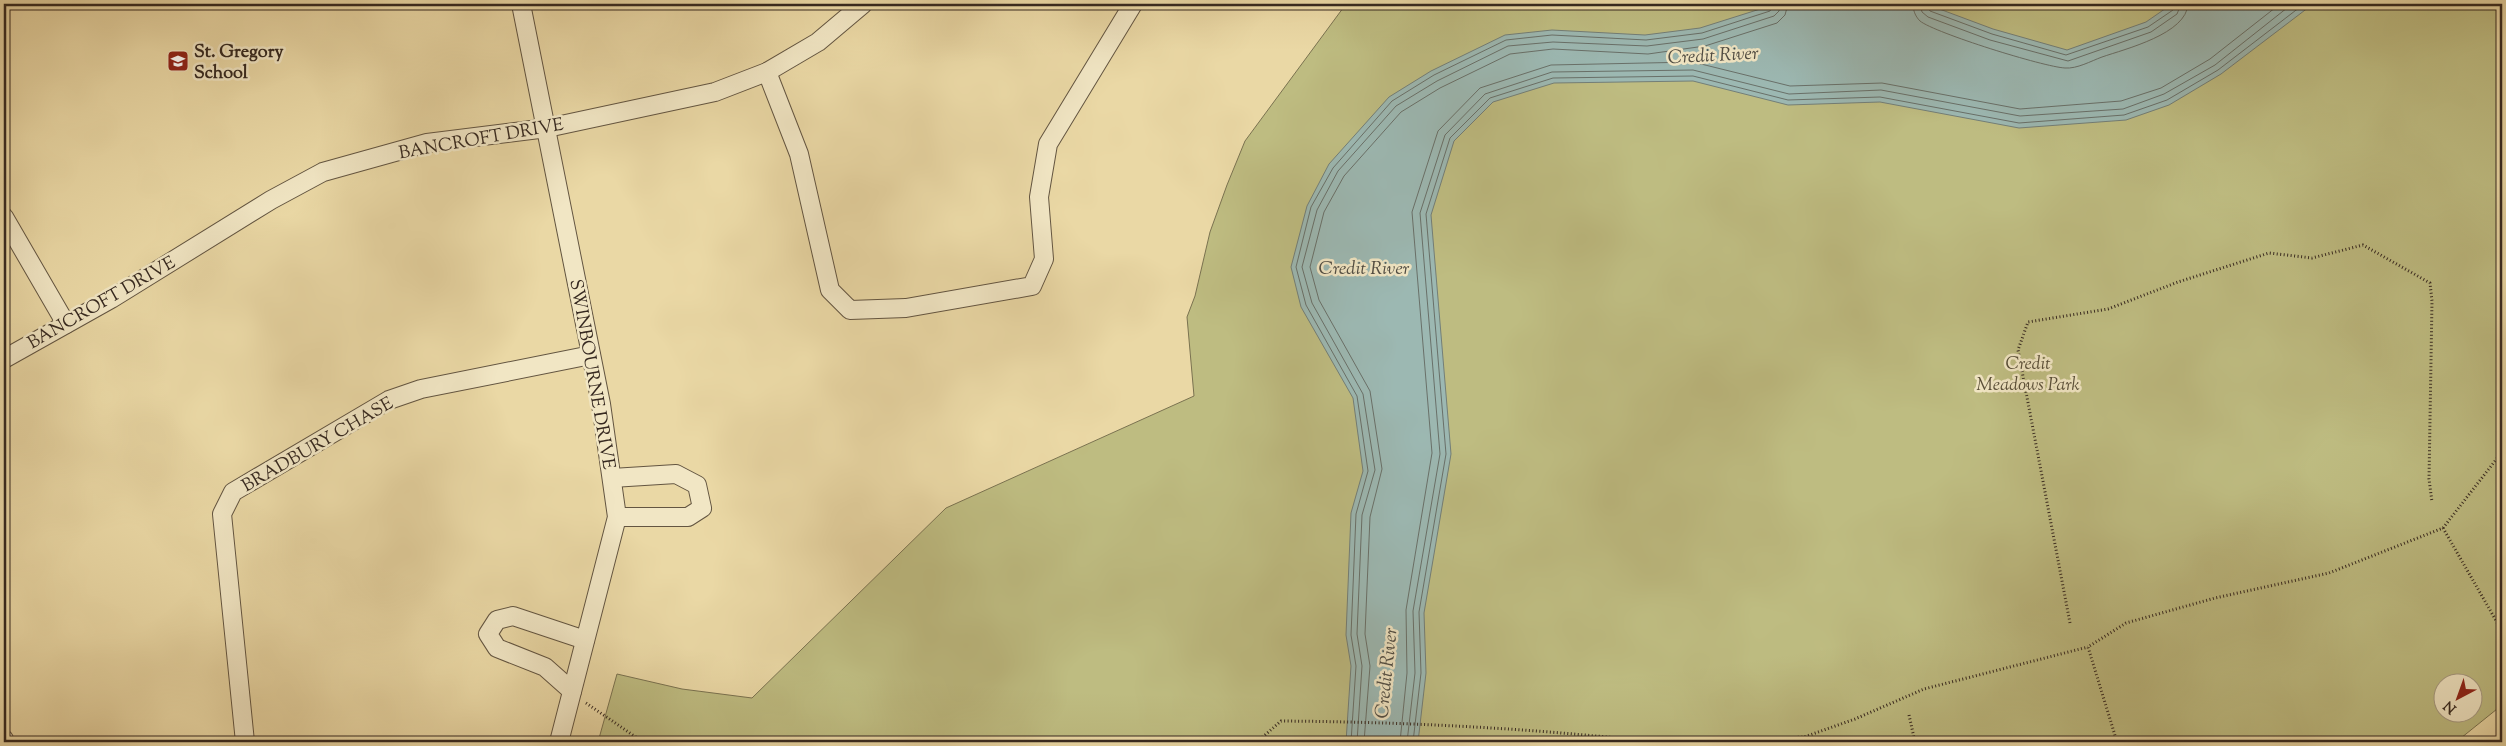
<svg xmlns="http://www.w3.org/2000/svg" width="2506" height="746" font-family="'Sorts Mill Goudy',serif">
<rect width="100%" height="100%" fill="#ead8a5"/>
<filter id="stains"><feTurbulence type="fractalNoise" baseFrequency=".004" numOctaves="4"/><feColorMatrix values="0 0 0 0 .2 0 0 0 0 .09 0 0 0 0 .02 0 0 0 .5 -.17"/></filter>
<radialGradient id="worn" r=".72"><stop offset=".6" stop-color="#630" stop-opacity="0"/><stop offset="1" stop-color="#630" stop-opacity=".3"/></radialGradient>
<!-- green -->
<path fill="#bebc81" stroke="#7a7250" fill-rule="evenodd" d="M 1346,4 L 2502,4 L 2502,705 L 2456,742 L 598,742 L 617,674 L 682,689 L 752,698 L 946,508 L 1194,396 L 1187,317 L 1195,296 L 1210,232 L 1227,185 L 1245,141 ZM 2444,684 L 2474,684 L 2474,714 L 2444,714 Z"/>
<!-- water -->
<path fill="#9cb8b2" stroke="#737f78" d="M 1776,4 L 1926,4 L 1993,29 L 2067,50 L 2146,22 L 2172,4 L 2313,4 L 2221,74 L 2169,105 L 2126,120 L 2019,128 L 1880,102 L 1788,105 L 1693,81 L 1554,83 L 1493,102 L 1454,141 L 1431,215 L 1451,454 L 1424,613 L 1426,673 L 1418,742 L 1346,742 L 1351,666 L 1346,635 L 1351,513 L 1363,471 L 1353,398 L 1301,307 L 1291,267 L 1307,206 L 1329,164 L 1389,97 L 1431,71 L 1505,35 L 1552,30 L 1645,35 L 1700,28 Z"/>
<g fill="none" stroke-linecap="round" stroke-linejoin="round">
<!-- shore -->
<g stroke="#697069" stroke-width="1">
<path d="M 1913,4 C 1913,10 1915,16 1920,21 C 1935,33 2044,67 2065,68 C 2077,69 2091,61 2102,57 C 2125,49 2187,34 2188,4"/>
<path d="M 1920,4 L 1922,12 L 1928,17 L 1990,40 L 2068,61 L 2151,32 L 2177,14 L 2181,4"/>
<path d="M 1926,4 L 1930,11 L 1992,34 L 2066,55 L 2148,27 L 2173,10 L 2174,4"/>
<path d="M 1351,742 L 1356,666 L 1351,635 L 1356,514 L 1368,471 L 1357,396 L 1306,305 L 1296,267 L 1311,207 L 1333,168 L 1392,101 L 1434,75 L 1506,40 L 1552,35 L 1646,40 L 1702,33 L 1770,11 L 1774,4"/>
<path d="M 1357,742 L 1362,666 L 1357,634 L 1362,515 L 1375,470 L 1363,394 L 1312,303 L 1302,267 L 1317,210 L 1338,171 L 1396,106 L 1437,81 L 1508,46 L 1553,42 L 1647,46 L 1703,39 L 1774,16 L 1779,11 L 1781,4"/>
<path d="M 1364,742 L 1370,666 L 1365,634 L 1370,517 L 1382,469 L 1370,391 L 1319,300 L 1310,267 L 1324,212 L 1344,176 L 1401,112 L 1440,88 L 1510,54 L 1553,49 L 1648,54 L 1705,46 L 1777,23 L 1785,15 L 1788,4"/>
<path d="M 1400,742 L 1407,673 L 1406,610 L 1432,453 L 1412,212 L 1438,131 L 1480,88 L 1551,65 L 1693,62 L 1790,86 L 1882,83 L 2020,109 L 2121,101 L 2161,88 L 2210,59 L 2280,4"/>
<path d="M 1407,742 L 1415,673 L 1413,611 L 1440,454 L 1420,213 L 1445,135 L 1485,94 L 1552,72 L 1693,70 L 1789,94 L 1881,90 L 2020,116 L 2123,109 L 2164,94 L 2215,65 L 2292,4"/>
<path d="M 1413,742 L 1421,673 L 1419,612 L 1446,454 L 1426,214 L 1450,138 L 1490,98 L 1553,78 L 1693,76 L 1788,100 L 1880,97 L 2019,123 L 2124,115 L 2167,100 L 2218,70 L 2304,4"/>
</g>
<!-- minor casing -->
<g stroke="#635541" stroke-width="20">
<g id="minor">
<path d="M 521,4 L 601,404 L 617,517 L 559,742"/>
<path d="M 767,72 L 799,154 L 830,290 L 850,310 L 906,308 L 1032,286 L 1044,259 L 1039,197 L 1048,144 L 1133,4"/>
<path d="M 4,217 L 66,324"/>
<path d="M 4,359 L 111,299 L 271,200 L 323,172 L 427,143 L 547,128 L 715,92 L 767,72 L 818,42 L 863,4"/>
<path d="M 612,478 L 676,474 L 697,485 L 702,508 L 688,517 L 617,517"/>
<path d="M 572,691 L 545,667 L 497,648 L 488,634 L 497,620 L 513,616 L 585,640"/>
<path d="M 4,739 L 4,742"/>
<path d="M 245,742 L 222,514 L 233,492 L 389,400 L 421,389 L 591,355"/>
</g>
</g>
<!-- path -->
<g stroke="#362920" stroke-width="3" stroke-dasharray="1 2.5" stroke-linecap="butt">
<path d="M 2443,528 L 2502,631"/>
<path d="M 2070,623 L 2018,350 L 2028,322 L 2108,309 L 2178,282 L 2269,253 L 2312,258 L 2363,245 L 2430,283 L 2432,301 L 2429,479 L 2432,502"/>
<path d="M 586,703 L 643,742"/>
<path d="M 1909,715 L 1915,742"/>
<path d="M 1257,742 L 1281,721 C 1406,722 1530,728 1654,742"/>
<path d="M 1721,742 L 1804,737 L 1855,719 L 1924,689 L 2088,647"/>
<path d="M 2117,742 L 2088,647 L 2126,623 L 2215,598 L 2329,573 L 2443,528 L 2502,452"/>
</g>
<!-- minor -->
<use href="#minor" stroke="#f1e6c4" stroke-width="18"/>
</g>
<!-- icons -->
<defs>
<g id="school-square" transform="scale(1.125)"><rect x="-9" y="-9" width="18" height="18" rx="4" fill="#8f2418" stroke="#f1e6c4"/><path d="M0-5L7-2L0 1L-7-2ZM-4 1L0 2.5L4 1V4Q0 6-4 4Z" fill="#fff"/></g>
</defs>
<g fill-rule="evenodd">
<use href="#school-square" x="178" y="61"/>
</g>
<g text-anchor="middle" stroke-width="5" stroke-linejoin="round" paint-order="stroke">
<!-- poi labels -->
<g font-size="18" font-weight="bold" fill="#362920" stroke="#f1e6c4" text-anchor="start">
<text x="194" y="57">St. Gregory<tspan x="194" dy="21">School</tspan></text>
</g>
<!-- street labels -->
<g font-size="18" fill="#362920" stroke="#f1e6c4">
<text transform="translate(481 138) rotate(-10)" y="6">BANCROFT DRIVE</text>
<text transform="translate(101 302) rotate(-30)" y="6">BANCROFT DRIVE</text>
<text transform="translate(593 374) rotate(80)" y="6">SWINBOURNE DRIVE</text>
<text transform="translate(317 444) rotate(-30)" y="6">BRADBURY CHASE</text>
</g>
<!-- park labels -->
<g font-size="18" font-style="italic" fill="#584e38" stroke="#f1e6c4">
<text x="2028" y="369">Credit<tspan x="2028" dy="21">Meadows Park</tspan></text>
</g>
<!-- water labels -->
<g font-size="19" font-style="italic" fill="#504d44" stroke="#f1e6c4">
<text transform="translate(1713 54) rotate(-3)" y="7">Credit River</text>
<text x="1364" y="274">Credit River</text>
<text transform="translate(1385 673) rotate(-84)" y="7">Credit River</text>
</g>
</g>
<!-- margin -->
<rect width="2506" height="746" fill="none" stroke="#ead8a5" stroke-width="20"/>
<rect x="5" y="5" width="2496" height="736" fill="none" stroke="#362920" stroke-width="2.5"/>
<rect x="10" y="10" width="2486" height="726" fill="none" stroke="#362920"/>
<!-- north arrow -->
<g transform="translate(2458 698) rotate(221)"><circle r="24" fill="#f1e6c4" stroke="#a69a82"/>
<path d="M0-4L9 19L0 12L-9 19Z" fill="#8f2418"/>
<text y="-8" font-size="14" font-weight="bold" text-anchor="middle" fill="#362920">N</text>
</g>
<rect width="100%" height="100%" filter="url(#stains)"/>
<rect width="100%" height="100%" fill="url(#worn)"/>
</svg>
